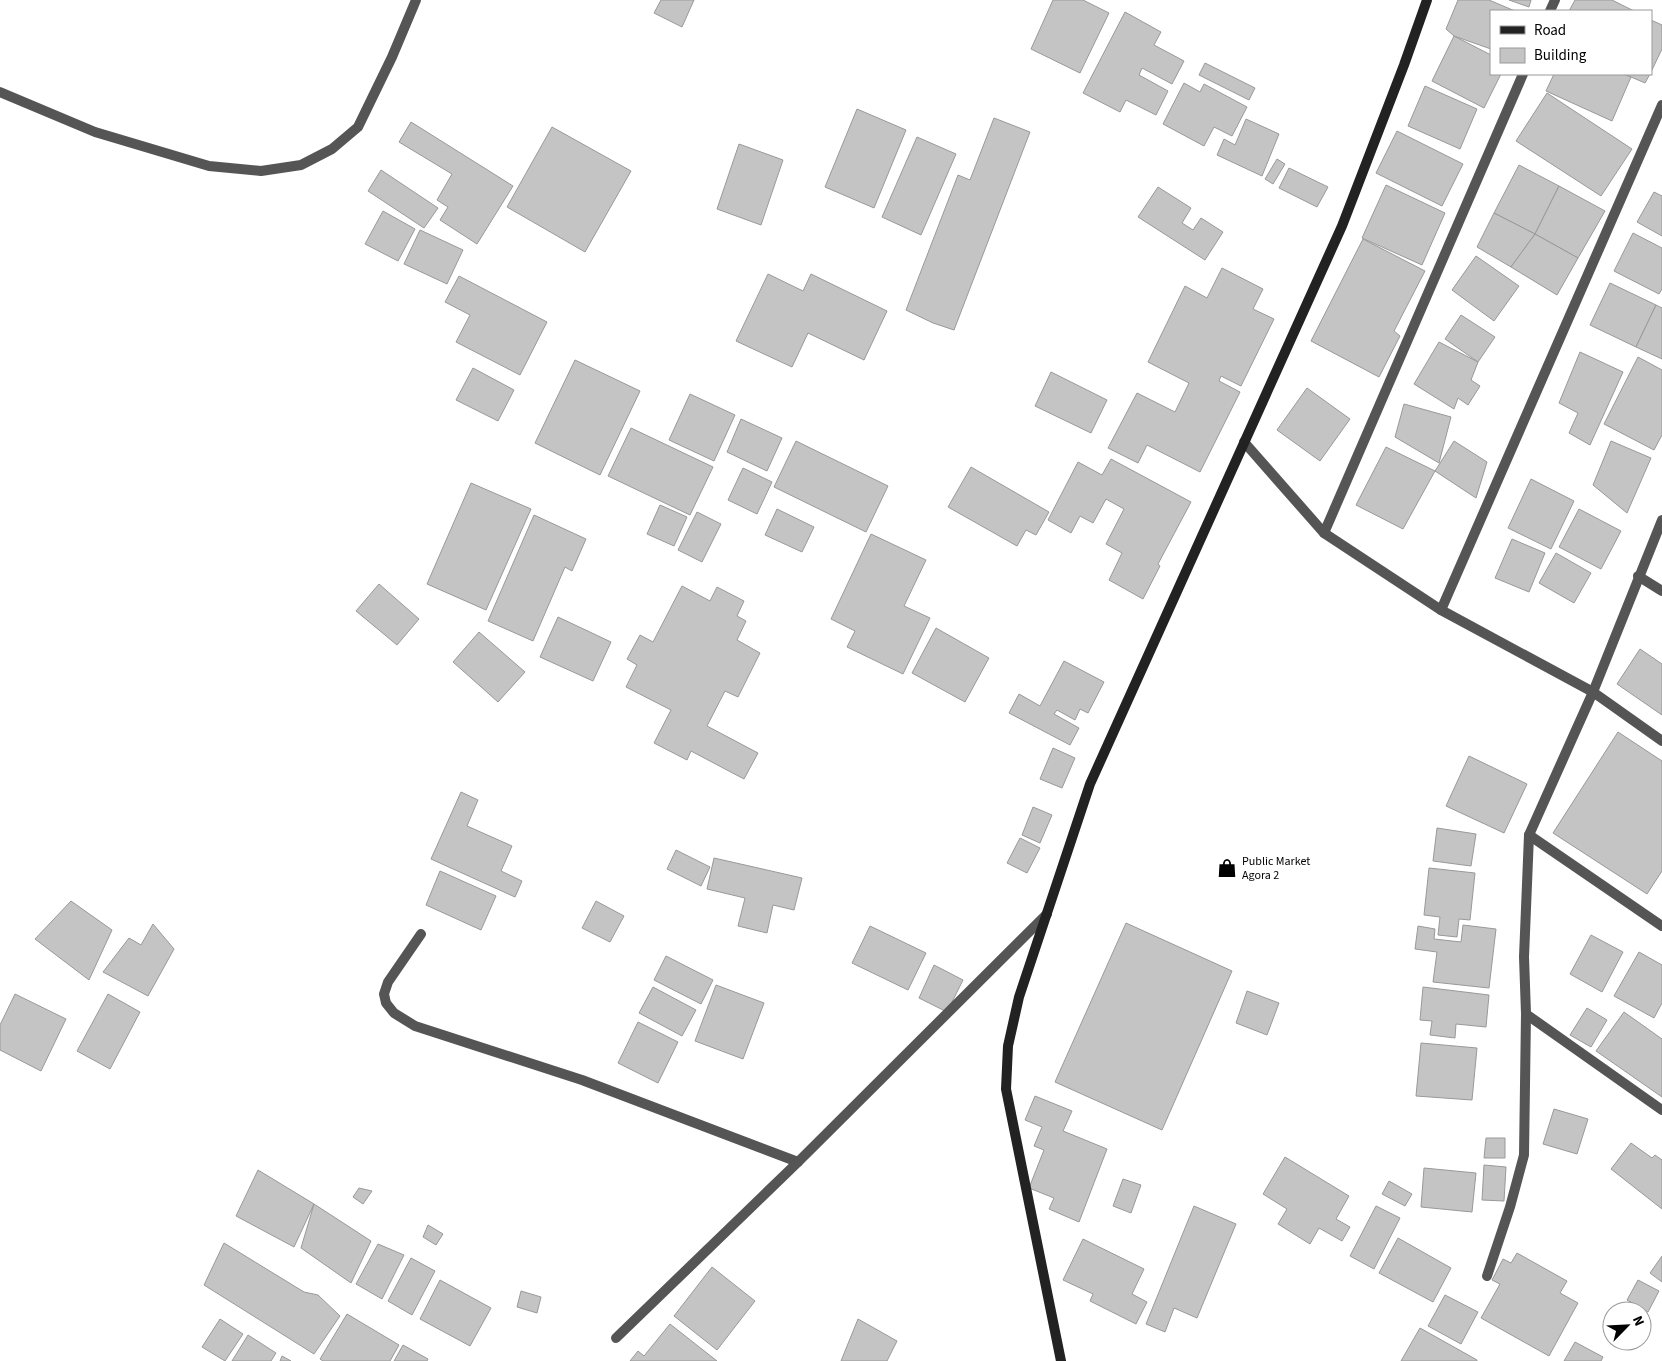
<svg xmlns="http://www.w3.org/2000/svg" width="1662" height="1361" font-family="'Source Sans 3',sans-serif">
<rect width="100%" height="100%" fill="#fff"/>
<!-- building -->
<g fill="#c4c4c4" stroke="#999">
<path d="M 661,0 L 694,0 L 682,27 L 654,13 Z"/>
<path d="M 1053,0 L 1083,0 L 1109,13 L 1080,73 L 1031,49 Z"/>
<path d="M 1458,0 L 1489,0 L 1515,11 L 1491,11 L 1491,49 L 1454,36 L 1446,29 Z"/>
<path d="M 1509,0 L 1531,0 L 1529,7 Z"/>
<path d="M 1575,0 L 1612,0 L 1634,11 L 1569,11 Z"/>
<path d="M 1125,12 L 1161,32 L 1154,45 L 1184,61 L 1172,84 L 1142,68 L 1139,75 L 1168,91 L 1156,115 L 1126,100 L 1120,112 L 1083,93 Z"/>
<path d="M 1651,20 L 1662,25 L 1662,49 L 1651,72 Z"/>
<path d="M 1454,36 L 1491,55 L 1491,74 L 1501,74 L 1484,108 L 1432,81 Z"/>
<path d="M 1205,63 L 1255,88 L 1249,100 L 1199,75 Z"/>
<path d="M 1554,74 L 1624,74 L 1631,77 L 1612,121 L 1546,91 Z"/>
<path d="M 1624,74 L 1650,74 L 1645,83 Z"/>
<path d="M 1184,83 L 1200,92 L 1204,84 L 1247,107 L 1232,136 L 1214,127 L 1204,146 L 1163,124 Z"/>
<path d="M 1425,86 L 1477,109 L 1460,149 L 1408,126 Z"/>
<path d="M 1547,93 L 1632,149 L 1601,196 L 1516,141 Z"/>
<path d="M 857,109 L 906,130 L 874,208 L 825,187 Z"/>
<path d="M 994,118 L 1030,132 L 954,330 L 933,323 L 906,310 L 958,175 L 970,180 Z"/>
<path d="M 1246,119 L 1279,134 L 1262,176 L 1217,155 L 1224,139 L 1235,145 Z"/>
<path d="M 411,122 L 513,186 L 477,244 L 440,220 L 448,207 L 437,200 L 452,174 L 399,142 Z"/>
<path d="M 552,127 L 631,171 L 585,252 L 507,207 Z"/>
<path d="M 1397,131 L 1463,164 L 1442,206 L 1376,173 Z"/>
<path d="M 917,137 L 956,154 L 921,235 L 882,217 Z"/>
<path d="M 739,144 L 783,160 L 761,225 L 717,209 Z"/>
<path d="M 1277,159 L 1285,164 L 1273,184 L 1265,179 Z"/>
<path d="M 1519,165 L 1559,186 L 1535,234 L 1494,213 Z"/>
<path d="M 1289,168 L 1328,187 L 1317,207 L 1279,188 Z"/>
<path d="M 381,170 L 438,208 L 424,228 L 368,191 Z"/>
<path d="M 1386,185 L 1445,213 L 1422,265 L 1362,238 Z"/>
<path d="M 1559,186 L 1605,211 L 1578,258 L 1535,234 Z"/>
<path d="M 1158,187 L 1191,208 L 1182,223 L 1193,230 L 1201,218 L 1223,232 L 1205,260 L 1138,217 Z"/>
<path d="M 1654,192 L 1662,196 L 1662,236 L 1637,222 Z"/>
<path d="M 383,211 L 415,229 L 398,261 L 365,244 Z"/>
<path d="M 1494,213 L 1535,234 L 1511,267 L 1477,247 Z"/>
<path d="M 420,230 L 463,250 L 447,284 L 404,264 Z"/>
<path d="M 1633,233 L 1662,248 L 1662,289 L 1659,294 L 1614,271 Z"/>
<path d="M 1535,234 L 1578,258 L 1557,295 L 1511,267 Z"/>
<path d="M 1363,239 L 1425,271 L 1394,331 L 1400,336 L 1379,377 L 1311,341 Z"/>
<path d="M 1476,256 L 1519,286 L 1494,321 L 1452,290 Z"/>
<path d="M 1222,268 L 1263,289 L 1253,309 L 1274,319 L 1241,386 L 1221,376 L 1219,381 L 1240,392 L 1200,472 L 1147,445 L 1138,463 L 1108,448 L 1137,393 L 1175,412 L 1189,383 L 1148,362 L 1185,286 L 1207,298 Z"/>
<path d="M 768,274 L 803,291 L 811,274 L 887,311 L 864,360 L 808,333 L 792,367 L 736,341 Z"/>
<path d="M 459,276 L 547,322 L 520,375 L 456,342 L 470,315 L 445,302 Z"/>
<path d="M 1610,283 L 1656,305 L 1636,347 L 1590,325 Z"/>
<path d="M 1656,305 L 1662,308 L 1662,359 L 1636,347 Z"/>
<path d="M 1461,315 L 1495,337 L 1478,362 L 1445,339 Z"/>
<path d="M 1439,342 L 1478,362 L 1471,380 L 1480,386 L 1468,405 L 1458,398 L 1454,409 L 1414,384 Z"/>
<path d="M 1580,352 L 1623,372 L 1590,445 L 1569,433 L 1578,413 L 1559,403 Z"/>
<path d="M 1638,357 L 1662,370 L 1662,435 L 1654,450 L 1604,424 Z"/>
<path d="M 575,360 L 640,391 L 600,475 L 535,443 Z"/>
<path d="M 473,368 L 514,390 L 498,421 L 456,400 Z"/>
<path d="M 1051,372 L 1107,400 L 1091,433 L 1035,406 Z"/>
<path d="M 1307,388 L 1350,419 L 1320,461 L 1277,430 Z"/>
<path d="M 690,394 L 735,415 L 714,461 L 669,440 Z"/>
<path d="M 1404,404 L 1451,417 L 1439,463 L 1395,437 Z"/>
<path d="M 741,419 L 782,438 L 767,471 L 727,452 Z"/>
<path d="M 631,428 L 713,467 L 690,515 L 608,476 Z"/>
<path d="M 796,441 L 888,486 L 866,532 L 774,487 Z"/>
<path d="M 1454,441 L 1487,462 L 1476,498 L 1435,471 Z"/>
<path d="M 1611,441 L 1651,458 L 1627,513 L 1593,485 Z"/>
<path d="M 1386,447 L 1435,471 L 1403,529 L 1356,505 Z"/>
<path d="M 1111,459 L 1191,502 L 1158,564 L 1160,566 L 1143,599 L 1109,580 L 1122,553 L 1106,544 L 1124,509 L 1106,499 L 1093,523 L 1080,516 L 1071,533 L 1048,520 L 1078,462 L 1102,475 Z"/>
<path d="M 971,467 L 1049,512 L 1036,535 L 1026,530 L 1017,546 L 948,507 Z"/>
<path d="M 743,468 L 772,482 L 757,514 L 728,500 Z"/>
<path d="M 1531,479 L 1574,501 L 1551,549 L 1508,528 Z"/>
<path d="M 471,483 L 531,509 L 486,610 L 427,584 Z"/>
<path d="M 660,505 L 687,517 L 674,546 L 647,534 Z"/>
<path d="M 777,509 L 814,527 L 802,552 L 765,535 Z"/>
<path d="M 1579,509 L 1621,531 L 1601,569 L 1559,547 Z"/>
<path d="M 697,512 L 721,524 L 702,562 L 678,550 Z"/>
<path d="M 534,515 L 586,539 L 572,571 L 565,567 L 533,641 L 488,621 Z"/>
<path d="M 871,534 L 926,560 L 904,606 L 930,618 L 903,674 L 847,647 L 855,631 L 831,619 Z"/>
<path d="M 1512,539 L 1545,553 L 1529,592 L 1495,578 Z"/>
<path d="M 1556,553 L 1591,573 L 1574,603 L 1539,583 Z"/>
<path d="M 379,584 L 419,619 L 397,645 L 356,611 Z"/>
<path d="M 682,586 L 710,601 L 717,587 L 744,601 L 737,616 L 746,621 L 737,640 L 760,653 L 738,697 L 725,691 L 707,726 L 758,753 L 744,779 L 691,751 L 687,760 L 654,743 L 671,710 L 626,687 L 637,665 L 627,659 L 640,635 L 653,642 Z"/>
<path d="M 558,617 L 611,642 L 593,681 L 540,657 Z"/>
<path d="M 936,628 L 989,658 L 965,702 L 912,673 Z"/>
<path d="M 479,632 L 525,672 L 498,702 L 453,662 Z"/>
<path d="M 1640,649 L 1662,664 L 1662,715 L 1617,684 Z"/>
<path d="M 1064,661 L 1104,682 L 1088,713 L 1080,709 L 1075,720 L 1057,710 L 1054,714 L 1079,728 L 1070,745 L 1009,713 L 1019,694 L 1040,706 Z"/>
<path d="M 1618,732 L 1662,761 L 1662,871 L 1647,894 L 1553,833 Z"/>
<path d="M 1053,748 L 1075,758 L 1062,788 L 1040,779 Z"/>
<path d="M 1469,756 L 1527,784 L 1504,833 L 1446,806 Z"/>
<path d="M 461,792 L 478,800 L 467,826 L 512,846 L 501,871 L 522,881 L 515,897 L 431,859 Z"/>
<path d="M 1033,807 L 1052,815 L 1040,843 L 1022,835 Z"/>
<path d="M 1437,828 L 1476,834 L 1471,866 L 1433,861 Z"/>
<path d="M 1020,838 L 1040,848 L 1027,873 L 1007,863 Z"/>
<path d="M 676,850 L 710,867 L 701,886 L 667,869 Z"/>
<path d="M 714,858 L 802,878 L 794,910 L 773,905 L 767,933 L 738,926 L 745,898 L 707,889 Z"/>
<path d="M 1429,868 L 1475,873 L 1470,920 L 1459,919 L 1457,937 L 1438,935 L 1440,917 L 1424,915 Z"/>
<path d="M 440,871 L 496,896 L 481,930 L 426,905 Z"/>
<path d="M 71,901 L 112,930 L 89,980 L 35,939 Z"/>
<path d="M 596,901 L 624,916 L 610,942 L 582,928 Z"/>
<path d="M 1126,923 L 1232,971 L 1162,1130 L 1055,1082 Z"/>
<path d="M 153,924 L 174,949 L 148,996 L 103,972 L 129,938 L 141,945 Z"/>
<path d="M 1463,925 L 1496,929 L 1489,988 L 1433,982 L 1437,952 L 1415,949 L 1418,926 L 1435,929 L 1434,939 L 1461,942 Z"/>
<path d="M 870,926 L 926,953 L 908,990 L 852,963 Z"/>
<path d="M 1591,935 L 1623,952 L 1602,992 L 1570,974 Z"/>
<path d="M 1639,952 L 1662,965 L 1662,1003 L 1654,1018 L 1614,996 Z"/>
<path d="M 666,956 L 713,980 L 701,1004 L 654,980 Z"/>
<path d="M 934,965 L 963,980 L 947,1012 L 919,998 Z"/>
<path d="M 716,985 L 764,1003 L 743,1059 L 695,1041 Z"/>
<path d="M 653,987 L 696,1010 L 682,1036 L 639,1013 Z"/>
<path d="M 1423,987 L 1489,995 L 1486,1027 L 1456,1024 L 1455,1038 L 1430,1035 L 1432,1021 L 1420,1020 Z"/>
<path d="M 1247,991 L 1279,1003 L 1267,1035 L 1236,1023 Z"/>
<path d="M 15,994 L 66,1019 L 41,1071 L 0,1050 L 0,1025 Z"/>
<path d="M 108,994 L 140,1012 L 110,1069 L 77,1051 Z"/>
<path d="M 1587,1008 L 1607,1020 L 1591,1047 L 1570,1035 Z"/>
<path d="M 1624,1012 L 1662,1039 L 1662,1097 L 1596,1051 Z"/>
<path d="M 638,1022 L 678,1042 L 658,1083 L 618,1063 Z"/>
<path d="M 1421,1043 L 1477,1048 L 1472,1100 L 1416,1096 Z"/>
<path d="M 1035,1096 L 1072,1111 L 1063,1131 L 1107,1149 L 1079,1222 L 1049,1209 L 1054,1198 L 1029,1188 L 1044,1150 L 1034,1146 L 1042,1127 L 1025,1120 Z"/>
<path d="M 1554,1109 L 1588,1119 L 1577,1154 L 1543,1144 Z"/>
<path d="M 1486,1138 L 1505,1138 L 1505,1158 L 1484,1158 Z"/>
<path d="M 1631,1143 L 1652,1158 L 1655,1155 L 1662,1160 L 1662,1209 L 1611,1169 Z"/>
<path d="M 1285,1157 L 1349,1196 L 1336,1219 L 1350,1227 L 1342,1241 L 1319,1228 L 1310,1244 L 1278,1224 L 1287,1209 L 1263,1194 Z"/>
<path d="M 1484,1165 L 1506,1167 L 1504,1201 L 1482,1200 Z"/>
<path d="M 1424,1168 L 1476,1173 L 1472,1212 L 1421,1207 Z"/>
<path d="M 258,1170 L 314,1204 L 294,1247 L 236,1216 Z"/>
<path d="M 1123,1179 L 1141,1185 L 1131,1213 L 1113,1206 Z"/>
<path d="M 1389,1181 L 1412,1194 L 1405,1206 L 1382,1194 Z"/>
<path d="M 359,1188 L 372,1191 L 363,1204 L 353,1197 Z"/>
<path d="M 314,1204 L 371,1241 L 351,1283 L 301,1248 Z"/>
<path d="M 1194,1206 L 1236,1224 L 1197,1318 L 1174,1308 L 1165,1332 L 1146,1324 Z"/>
<path d="M 1376,1206 L 1400,1218 L 1374,1269 L 1350,1256 Z"/>
<path d="M 428,1225 L 443,1234 L 436,1245 L 423,1237 Z"/>
<path d="M 1398,1238 L 1451,1268 L 1433,1302 L 1379,1273 Z"/>
<path d="M 1083,1239 L 1144,1269 L 1132,1294 L 1147,1302 L 1136,1324 L 1090,1301 L 1093,1294 L 1063,1280 Z"/>
<path d="M 224,1243 L 304,1292 L 318,1295 L 340,1316 L 314,1354 L 204,1285 Z"/>
<path d="M 378,1244 L 404,1255 L 382,1299 L 356,1284 Z"/>
<path d="M 1517,1253 L 1567,1281 L 1560,1293 L 1578,1303 L 1549,1356 L 1481,1318 L 1500,1284 L 1492,1280 L 1503,1259 L 1511,1263 Z"/>
<path d="M 1662,1256 L 1662,1282 L 1650,1273 Z"/>
<path d="M 411,1258 L 435,1271 L 412,1315 L 388,1301 Z"/>
<path d="M 712,1267 L 755,1301 L 717,1350 L 674,1316 Z"/>
<path d="M 440,1280 L 491,1308 L 470,1346 L 420,1319 Z"/>
<path d="M 1638,1280 L 1659,1291 L 1648,1312 L 1627,1300 Z"/>
<path d="M 521,1291 L 541,1297 L 537,1313 L 517,1307 Z"/>
<path d="M 1445,1295 L 1478,1312 L 1461,1344 L 1428,1326 Z"/>
<path d="M 347,1314 L 399,1345 L 390,1361 L 323,1361 L 320,1359 Z"/>
<path d="M 220,1319 L 243,1334 L 225,1361 L 202,1347 Z"/>
<path d="M 858,1319 L 897,1341 L 887,1361 L 841,1361 Z"/>
<path d="M 670,1324 L 717,1361 L 630,1361 L 638,1351 L 644,1356 Z"/>
<path d="M 1420,1328 L 1477,1360 L 1477,1361 L 1401,1361 Z"/>
<path d="M 248,1335 L 276,1353 L 271,1361 L 232,1361 Z"/>
<path d="M 1575,1342 L 1603,1357 L 1601,1361 L 1564,1361 Z"/>
<path d="M 403,1345 L 428,1359 L 427,1361 L 394,1361 Z"/>
<path d="M 282,1356 L 291,1361 L 280,1361 Z"/>
</g>
<g fill="none" stroke-linecap="round" stroke-linejoin="round">
<!-- minor -->
<g stroke="#555" stroke-width="10">
<path d="M 1550,11 L 1555,0"/>
<path d="M 0,92 L 95,132 L 209,166 L 261,171 L 301,165 L 332,149 L 358,127 L 392,57 L 416,0"/>
<path d="M 1244,442 L 1324,533 L 1441,610 L 1593,692 L 1662,741"/>
<path d="M 1324,533 L 1523,74"/>
<path d="M 1638,576 L 1662,591"/>
<path d="M 1441,610 L 1662,105"/>
<path d="M 1529,835 L 1662,926"/>
<path d="M 421,934 L 388,982 L 384,994 L 386,1003 L 394,1013 L 415,1026 L 582,1080 L 798,1162"/>
<path d="M 1526,1014 L 1662,1110"/>
<path d="M 1487,1276 L 1510,1207 L 1524,1155 L 1526,1014 L 1524,957 L 1529,835 L 1593,692 L 1662,520"/>
<path d="M 616,1338 L 798,1162 L 1047,914"/>
</g>
<!-- secondary -->
<path stroke="#222" stroke-width="10" d="M 1061,1361 L 1006,1089 L 1008,1046 L 1019,997 L 1090,784 L 1342,226 L 1404,65 L 1427,0"/>
</g>
<!-- icons -->
<defs>
<g id="shop-bare" transform="scale(1.5)"><path d="M-5-2.5h2.3a2.7 3.5 0 0 1 5.4 0H5L5.5 6h-11ZM-1.5-2.5h3a1.5 2.3 0 0 0-3 0Z" fill="#000" stroke="#fff" stroke-width="2.5" paint-order="stroke"/></g>
</defs>
<g fill-rule="evenodd">
<use href="#shop-bare" x="1227" y="868"/>
</g>
<g text-anchor="middle" stroke-width="4" stroke-linejoin="round" paint-order="stroke">
<!-- poi labels -->
<g font-size="12" fill="#000" stroke="#fff" text-anchor="start">
<text x="1242" y="865">Public Market<tspan x="1242" dy="14">Agora 2</tspan></text>
</g>
</g>
<!-- legend -->
<rect x="1490" y="10" width="162" height="65" fill="#ffffff" stroke="#999999"/>
<rect x="1500" y="26" width="25" height="8" fill="#222222" stroke="#999999"/>
<text x="1534" y="35" font-size="15" fill="#000000">Road</text>
<rect x="1500" y="48" width="25" height="15" fill="#c4c4c4" stroke="#999999"/>
<text x="1534" y="60" font-size="15" fill="#000000">Building</text>
<!-- north arrow -->
<g transform="translate(1627 1326) rotate(66)"><circle r="24" fill="#ffffff" stroke="#999999"/>
<path d="M0-4L9 19L0 12L-9 19Z" fill="#000000"/>
<text y="-8" font-size="14" font-weight="bold" text-anchor="middle" fill="#000000">N</text>
</g>
</svg>
